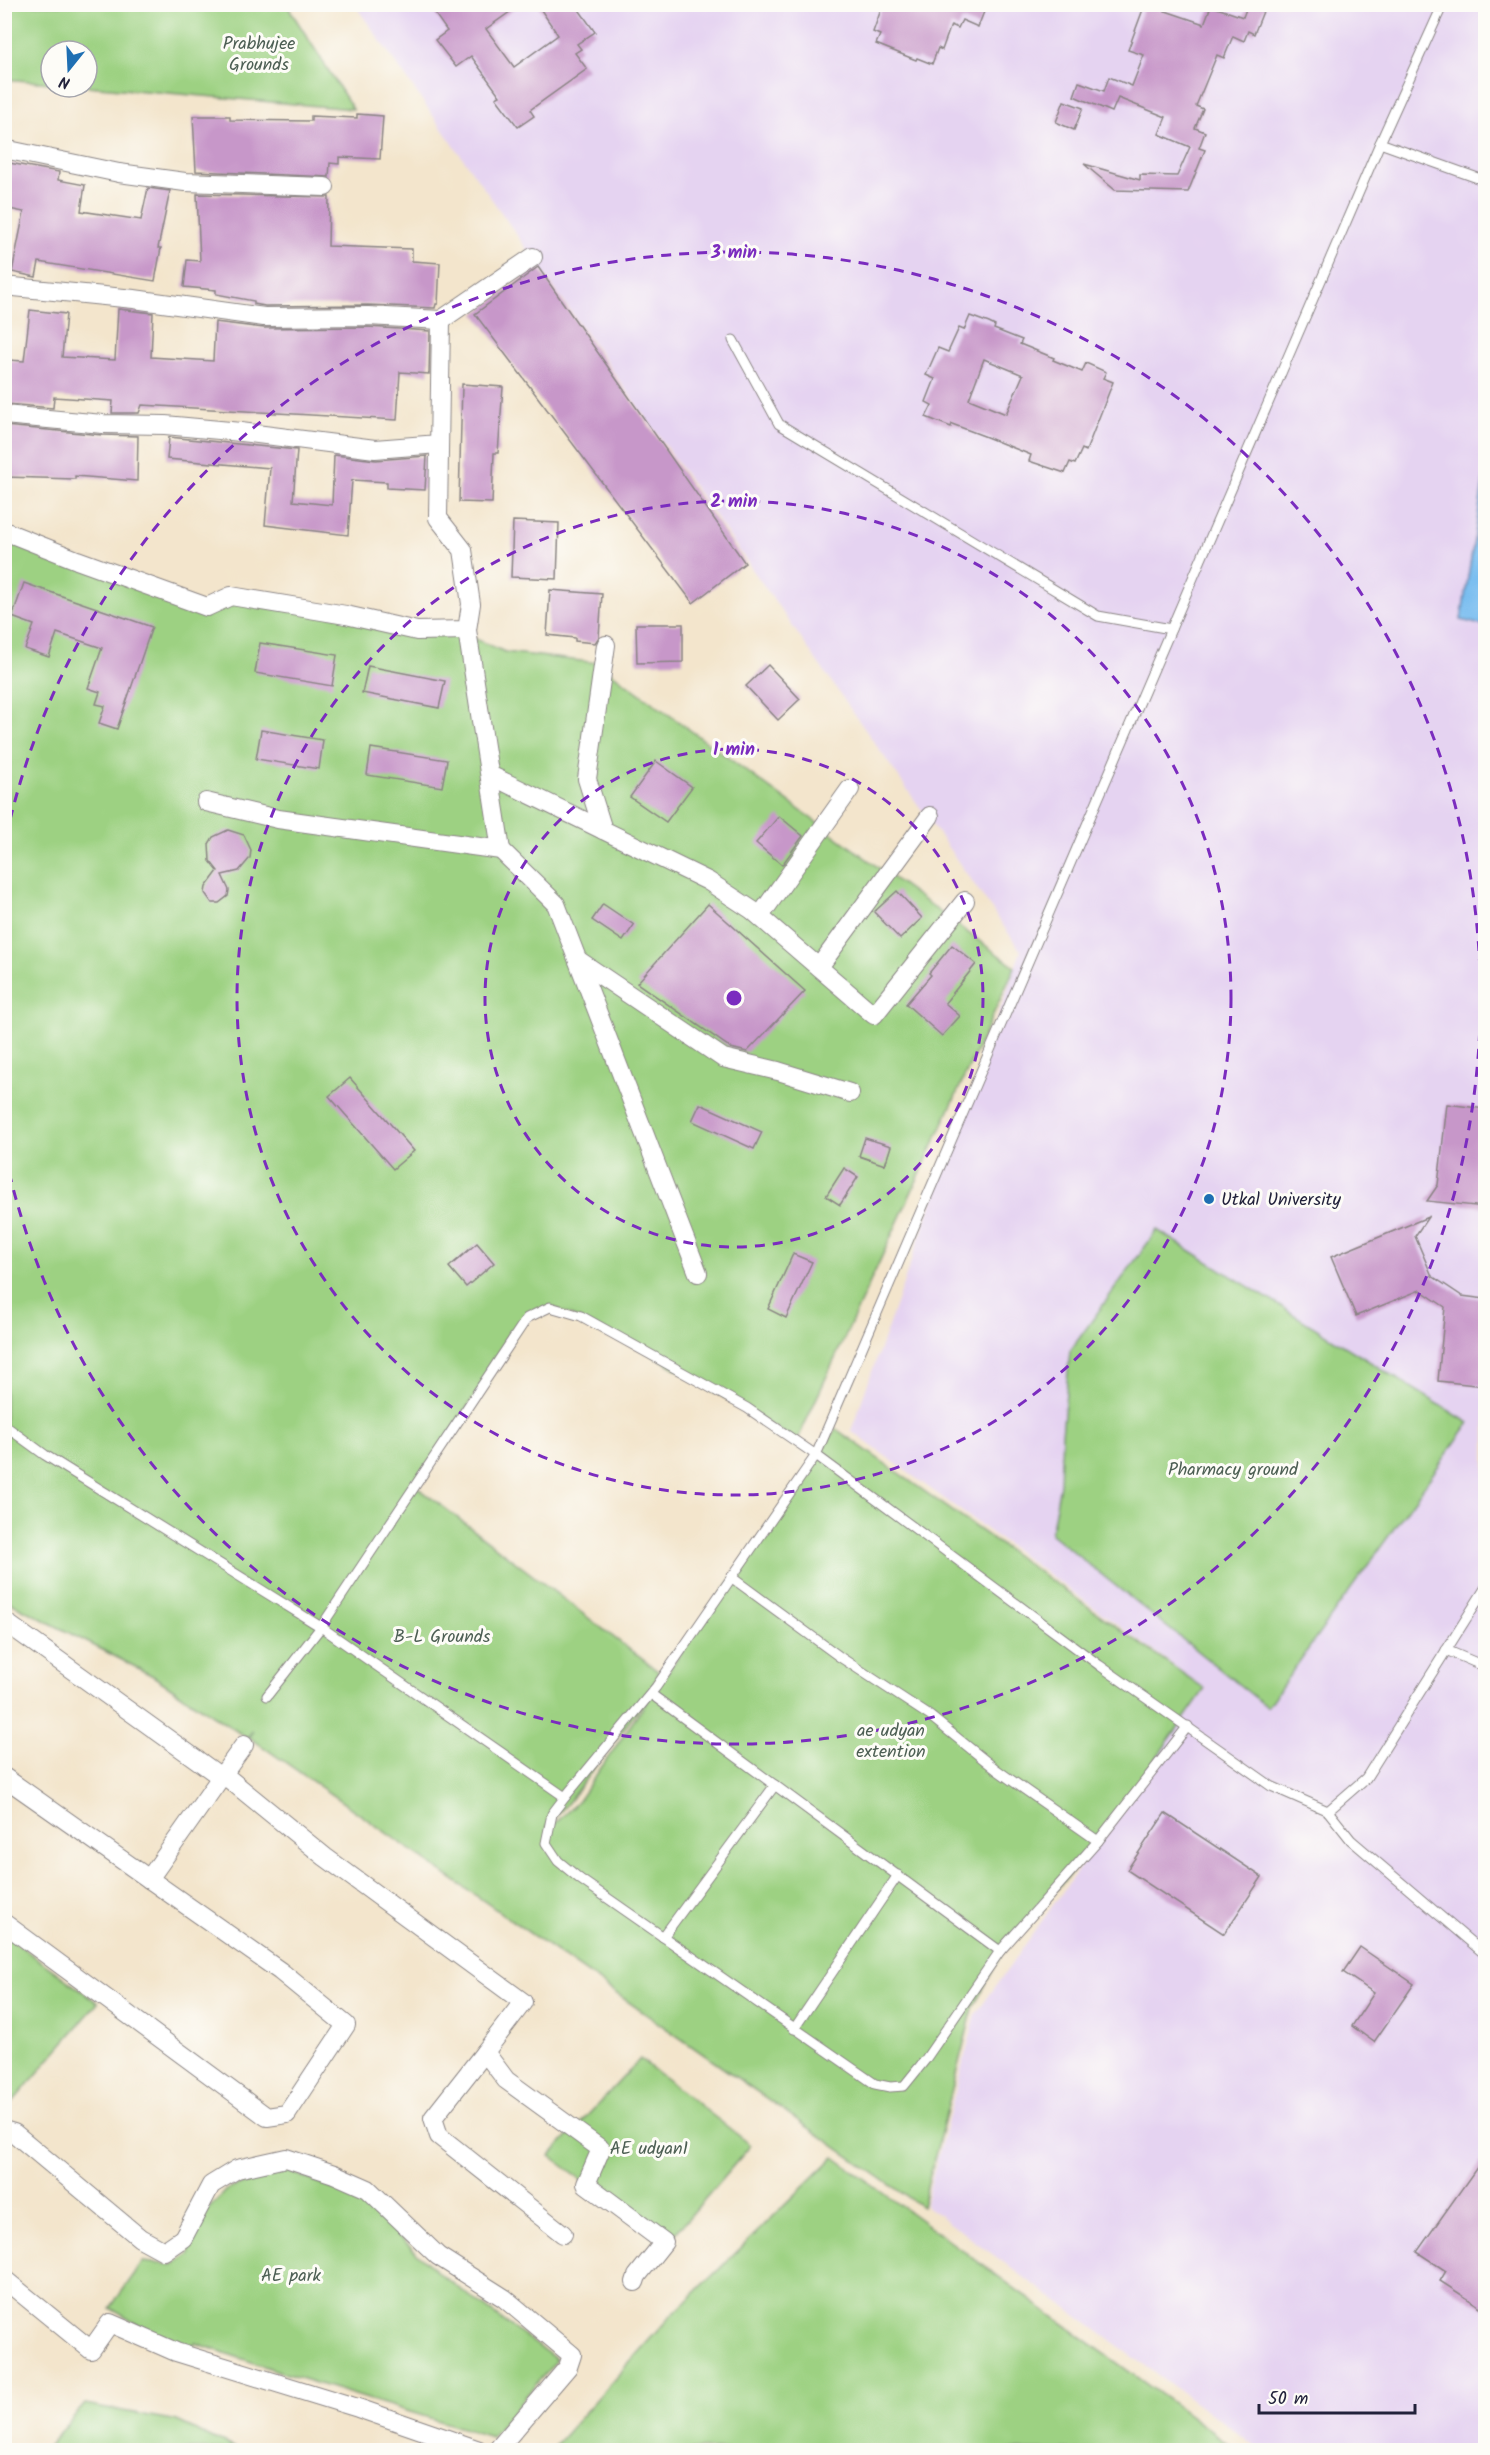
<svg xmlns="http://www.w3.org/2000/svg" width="1490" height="2455" font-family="Kalam,sans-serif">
<rect width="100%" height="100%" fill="#fdfcf7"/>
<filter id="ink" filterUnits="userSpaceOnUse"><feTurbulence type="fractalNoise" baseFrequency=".0167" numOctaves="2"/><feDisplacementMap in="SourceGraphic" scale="12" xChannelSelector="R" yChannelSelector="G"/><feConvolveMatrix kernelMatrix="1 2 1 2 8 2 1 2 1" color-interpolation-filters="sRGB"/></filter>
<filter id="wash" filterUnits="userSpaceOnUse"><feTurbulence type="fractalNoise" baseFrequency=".008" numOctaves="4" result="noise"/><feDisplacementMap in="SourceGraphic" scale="24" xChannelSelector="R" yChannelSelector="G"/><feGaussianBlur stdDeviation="1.35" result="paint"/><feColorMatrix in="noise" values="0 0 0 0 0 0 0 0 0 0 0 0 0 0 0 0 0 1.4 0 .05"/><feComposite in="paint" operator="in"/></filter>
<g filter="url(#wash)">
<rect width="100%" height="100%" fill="#f3e5cc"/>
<!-- built -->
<path fill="#e5d3f1" d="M 355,5 L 1485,5 L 1485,2450 L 1261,2450 L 925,2205 L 976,2014 L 1206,1689 L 851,1431 L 1021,951 Z"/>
<!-- green -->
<g fill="#9dd182" stroke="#607a5e" stroke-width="1.5">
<path d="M 4,5 L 287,5 L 353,109 L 87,86 L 87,51 L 51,51 L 51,83 L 5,79 Z"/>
<path d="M 4,531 L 196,608 L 230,601 L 462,633 L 505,652 L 598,663 L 1015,967 L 797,1441 L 650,1353 L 551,1306 L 526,1317 L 416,1486 L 659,1672 L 650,1694 L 567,1804 L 546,1828 L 559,1820 L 578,1801 L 836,1429 L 1205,1689 L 1098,1841 L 1003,1952 L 973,2008 L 922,2207 L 249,1737 L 253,1730 L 247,1738 L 153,1676 L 5,1600 Z"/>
<path d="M 1157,1230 L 1469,1423 L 1267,1707 L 1051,1534 L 1060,1484 L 1062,1434 L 1070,1351 Z"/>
<path d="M 5,1935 L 98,2003 L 5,2111 Z"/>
<path d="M 640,2059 L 751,2145 L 668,2242 L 550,2156 Z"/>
<path d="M 834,2157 L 1237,2450 L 551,2450 L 667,2320 Z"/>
<path d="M 285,2170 L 362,2200 L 437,2272 L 557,2360 L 491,2437 L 290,2375 L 195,2343 L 190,2356 L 110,2308 L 143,2262 L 174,2265 L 190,2254 L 188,2229 L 228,2189 Z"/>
<path d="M 85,2404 L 177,2421 L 239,2450 L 45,2450 Z"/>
</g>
<!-- water -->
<path fill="#7abef0" stroke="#4e7096" stroke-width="1.5" d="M 1485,472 L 1486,626 L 1485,626 L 1461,620 Z"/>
<g id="blocks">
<!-- building -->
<g fill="#c797c9" fill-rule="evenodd">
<path d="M 428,4 L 521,4 L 486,29 L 514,67 L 558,35 L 537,4 L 575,4 L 595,32 L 577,44 L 581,49 L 575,53 L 587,69 L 530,110 L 534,116 L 518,127 L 496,98 L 500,96 L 471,56 L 456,67 L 435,40 L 447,31 Z"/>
<path d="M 883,4 L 987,4 L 978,27 L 962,20 L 958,28 L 951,25 L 942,50 L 938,48 L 932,64 L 917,58 L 916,60 L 876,44 L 880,35 L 873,32 Z"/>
<path d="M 1145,4 L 1204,24 L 1211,6 L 1243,17 L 1248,4 L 1266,4 L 1254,34 L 1248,31 L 1244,41 L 1233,36 L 1224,58 L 1217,55 L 1196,106 L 1203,109 L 1195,128 L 1205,132 L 1199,148 L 1205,150 L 1188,192 L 1115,190 L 1084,164 L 1140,180 L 1140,175 L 1177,176 L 1190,147 L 1159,134 L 1166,117 L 1118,98 L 1112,112 L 1074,96 L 1079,82 L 1104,91 L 1109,77 L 1132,86 L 1144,55 L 1128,50 Z"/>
<path d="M 1064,101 L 1083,108 L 1074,130 L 1056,122 Z"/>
<path d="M 357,114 L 383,116 L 380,159 L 339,157 L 339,164 L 330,163 L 329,177 L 196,171 L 193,116 L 230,116 L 230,120 L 311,121 L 311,116 L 357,118 Z"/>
<path d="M 4,162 L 59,172 L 58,180 L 85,185 L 81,211 L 141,220 L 148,188 L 170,191 L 158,248 L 161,248 L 155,281 L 39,262 L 36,277 L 12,272 L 24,212 L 4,208 Z"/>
<path d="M 197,194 L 329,197 L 328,246 L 412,249 L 412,261 L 440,263 L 438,304 L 436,304 L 435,308 L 368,305 L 265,306 L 254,304 L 254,301 L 216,294 L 216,290 L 184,287 L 187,260 L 200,261 Z"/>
<path d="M 538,267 L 745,563 L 693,603 L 475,314 Z"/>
<path d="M 118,309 L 153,313 L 151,357 L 213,361 L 215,322 L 264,328 L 368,327 L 430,331 L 429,374 L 400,372 L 397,420 L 142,405 L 139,413 L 112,413 L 113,401 L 54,397 L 53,408 L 6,404 L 8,360 L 24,361 L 30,310 L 66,314 L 62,357 L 115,360 Z"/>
<path d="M 970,316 L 989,323 L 995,326 L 994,329 L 1022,340 L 1020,344 L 1054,358 L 1053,360 L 1082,372 L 1086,363 L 1106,372 L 1103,378 L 1113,382 L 1086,451 L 1082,449 L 1075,464 L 1070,462 L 1065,473 L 1029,461 L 1031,455 L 984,436 L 952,424 L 951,427 L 926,417 L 932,405 L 926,402 L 935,379 L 926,375 L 938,348 L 948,352 L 959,328 L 964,330 ZM 984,359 L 1023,375 L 1006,414 L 969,399 Z"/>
<path d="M 462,384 L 503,387 L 498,453 L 494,453 L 492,503 L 459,502 Z"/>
<path d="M 4,426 L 102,435 L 138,436 L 137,481 L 75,476 L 75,479 L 4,477 Z"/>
<path d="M 169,437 L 297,450 L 293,501 L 332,505 L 334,455 L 376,460 L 427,456 L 425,490 L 387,488 L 387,482 L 352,480 L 348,535 L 265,525 L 270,468 L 167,459 Z"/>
<path d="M 513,521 L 559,523 L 557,579 L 511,577 Z"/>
<path d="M 24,583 L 152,627 L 117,729 L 99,723 L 105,706 L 96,704 L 100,692 L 88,688 L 102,648 L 57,633 L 49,657 L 25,649 L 34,625 L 12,617 Z"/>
<path d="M 550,590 L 602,594 L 599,637 L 595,643 L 575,641 L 575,638 L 547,635 Z"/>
<path d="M 636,624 L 683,624 L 683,662 L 637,663 Z"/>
<path d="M 260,643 L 337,655 L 332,686 L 255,673 Z"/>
<path d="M 768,665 L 800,699 L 778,720 L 746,686 Z"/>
<path d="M 368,666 L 445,681 L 439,708 L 362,693 Z"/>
<path d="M 261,730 L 323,740 L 319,769 L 256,759 Z"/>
<path d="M 371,748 L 447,760 L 442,787 L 367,775 Z"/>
<path d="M 656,761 L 692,787 L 666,822 L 630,797 Z"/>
<path d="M 779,816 L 803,836 L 782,865 L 756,843 Z"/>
<path d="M 228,830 L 244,835 L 251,850 L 250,858 L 239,871 L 222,875 L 229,890 L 228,896 L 219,903 L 212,903 L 205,893 L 206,887 L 218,871 L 210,861 L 209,844 L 213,837 Z"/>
<path d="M 897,891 L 922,918 L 900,939 L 874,912 Z"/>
<path d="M 603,904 L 634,925 L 623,941 L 592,920 Z"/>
<path d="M 708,904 L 805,991 L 747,1052 L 731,1048 L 637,983 Z"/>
<path d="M 952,945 L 976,964 L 945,1003 L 960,1016 L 942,1036 L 906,1004 L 931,975 L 929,973 Z"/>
<path d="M 350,1078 L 414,1151 L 393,1169 L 329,1096 Z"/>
<path d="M 700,1104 L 762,1132 L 754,1149 L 692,1121 Z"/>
<path d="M 1447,1104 L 1485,1109 L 1485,1207 L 1427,1201 L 1438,1185 Z"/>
<path d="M 865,1138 L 891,1146 L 885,1165 L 859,1156 Z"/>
<path d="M 844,1168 L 858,1177 L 840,1205 L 826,1196 Z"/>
<path d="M 1428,1217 L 1415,1236 L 1432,1276 L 1462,1296 L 1485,1299 L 1485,1386 L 1438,1381 L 1445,1307 L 1420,1290 L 1356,1316 L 1331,1257 Z"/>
<path d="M 477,1243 L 494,1263 L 466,1287 L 449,1267 Z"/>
<path d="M 793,1254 L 812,1262 L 786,1318 L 768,1309 Z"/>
<path d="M 1165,1813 L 1262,1877 L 1224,1934 L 1127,1870 Z"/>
<path d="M 1360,1947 L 1414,1984 L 1374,2042 L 1352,2026 L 1374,1993 L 1343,1972 Z"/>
<path d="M 1485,2156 L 1485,2310 L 1440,2281 L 1446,2271 L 1417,2252 Z"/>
</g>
</g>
</g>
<g filter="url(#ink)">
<use href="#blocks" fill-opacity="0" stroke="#8a8484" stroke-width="1.5"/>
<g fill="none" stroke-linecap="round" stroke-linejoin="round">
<!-- lane casing -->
<g stroke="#8a8484" stroke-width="11">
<g id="lane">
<path d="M 1443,4 L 1380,143 L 1486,181"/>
<path d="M 733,340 L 779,424 L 1098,616 L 1171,629"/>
<path d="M 4,1425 L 45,1455 L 321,1627 L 527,1318 L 550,1307 L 581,1316 L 747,1408 L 816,1455 L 1380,143"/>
<path d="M 731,1577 L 840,1657 L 930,1716 L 997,1770 L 1098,1841"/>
<path d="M 1446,1650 L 1486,1667"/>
<path d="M 651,1694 L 1000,1951"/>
<path d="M 267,1696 L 321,1627 L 565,1797 L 656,1687 L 816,1455 L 1099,1665 L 1271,1786 L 1328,1811 L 1366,1778 L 1486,1587"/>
<path d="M 565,1797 L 552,1814 L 546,1843 L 558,1861 L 580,1879 L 875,2084 L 890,2087 L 904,2086 L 925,2060 L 1000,1951 L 1098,1841 L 1188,1726"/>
<path d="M 1328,1811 L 1351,1840 L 1486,1955"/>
<path d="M 663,1937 L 775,1785"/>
<path d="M 794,2029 L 898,1875"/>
</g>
</g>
<!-- street casing -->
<g stroke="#8a8484" stroke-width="20">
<g id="street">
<path d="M 4,149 L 119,173 L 185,182 L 325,187"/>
<path d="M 4,286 L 134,299 L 264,317 L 368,316 L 441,320 L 533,257"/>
<path d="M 4,415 L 103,424 L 165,425 L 241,432 L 375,449 L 439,444"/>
<path d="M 4,531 L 77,560 L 207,607 L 231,596 L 346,615 L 417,631 L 467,630 L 471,604 L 463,550 L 438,518 L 441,320"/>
<path d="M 490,775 L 708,881 L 752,910 L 874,1015 L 965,901"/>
<path d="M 206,802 L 278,819 L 501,850 L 467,630"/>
<path d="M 603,830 L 587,779 L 606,645"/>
<path d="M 501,850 L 556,904 L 698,1273"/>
<path d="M 760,916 L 850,789"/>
<path d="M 578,960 L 723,1058 L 778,1071 L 850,1093"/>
<path d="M 819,967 L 930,816"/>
<path d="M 4,1621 L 221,1777 L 244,1745"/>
<path d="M 223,1774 L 325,1857 L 523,2002 L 485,2052 L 506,2080 L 601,2149 L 586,2184 L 664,2242 L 637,2276 L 635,2282"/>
<path d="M 4,1777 L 280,1971 L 346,2025 L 287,2114 L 267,2117 L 4,1923"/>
<path d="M 149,1879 L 221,1777"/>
<path d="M 485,2052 L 433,2118 L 439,2136 L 563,2234"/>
<path d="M 4,2130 L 14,2133 L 140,2238 L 164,2251 L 183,2238 L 211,2185 L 237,2169 L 286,2158 L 334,2174 L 368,2189 L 438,2256 L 504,2298 L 572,2355 L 568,2367 L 497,2450"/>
<path d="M 4,2279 L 91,2350 L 110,2323 L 176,2352 L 358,2408 L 479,2450"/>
</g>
</g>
<!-- lane -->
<use href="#lane" stroke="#fff" stroke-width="9"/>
<!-- street -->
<use href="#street" stroke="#fff" stroke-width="18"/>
</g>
</g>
<!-- distance rings -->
<g fill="none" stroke="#7b2cbf" stroke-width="3" stroke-dasharray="10 8">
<circle cx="734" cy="998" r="249"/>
<circle cx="734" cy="998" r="497"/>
<path d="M6 837A746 746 0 1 1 6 1159"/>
</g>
<!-- markers -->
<circle fill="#1f6fb2" stroke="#fdfcf7" stroke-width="2" cx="1209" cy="1199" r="6"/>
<g text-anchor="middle" stroke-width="6" stroke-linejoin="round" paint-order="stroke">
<!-- park labels -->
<g font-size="18" fill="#4d5f54" stroke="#fdfcf7">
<text x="259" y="49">Prabhujee<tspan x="259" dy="21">Grounds</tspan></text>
<text x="1233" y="1475">Pharmacy ground</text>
<text x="442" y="1642">B-L Grounds</text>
<text x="891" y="1736">ae udyan<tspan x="891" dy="21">extention</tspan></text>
<text x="649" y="2154">AE udyan1</text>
<text x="291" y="2281">AE park</text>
</g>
<!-- poi labels -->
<g font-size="18" fill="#22223b" stroke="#fdfcf7" text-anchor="start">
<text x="1221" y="1205">Utkal University</text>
</g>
</g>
<circle cx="734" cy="998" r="9" fill="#7b2cbf" stroke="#fdfcf7" stroke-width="3"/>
<g font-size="18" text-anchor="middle" font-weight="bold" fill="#7b2cbf" stroke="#fdfcf7" stroke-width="6" stroke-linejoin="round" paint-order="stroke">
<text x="734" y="258">3 min</text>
<text x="734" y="507">2 min</text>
<text x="734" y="755">1 min</text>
</g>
<!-- margin -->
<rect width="1490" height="2455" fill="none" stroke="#fdfcf7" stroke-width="24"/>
<!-- north arrow -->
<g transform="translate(69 69) rotate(198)"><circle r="28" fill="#fdfcf7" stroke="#a5a5ac" stroke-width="1.5"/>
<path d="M0-4.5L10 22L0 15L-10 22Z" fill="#1f6fb2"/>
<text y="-9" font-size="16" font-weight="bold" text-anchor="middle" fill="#22223b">N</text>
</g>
<!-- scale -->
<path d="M1259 2404v9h156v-9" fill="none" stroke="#22223b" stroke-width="3"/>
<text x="1268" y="2404" font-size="18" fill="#22223b" stroke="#fdfcf7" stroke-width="4.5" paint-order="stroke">50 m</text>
</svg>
